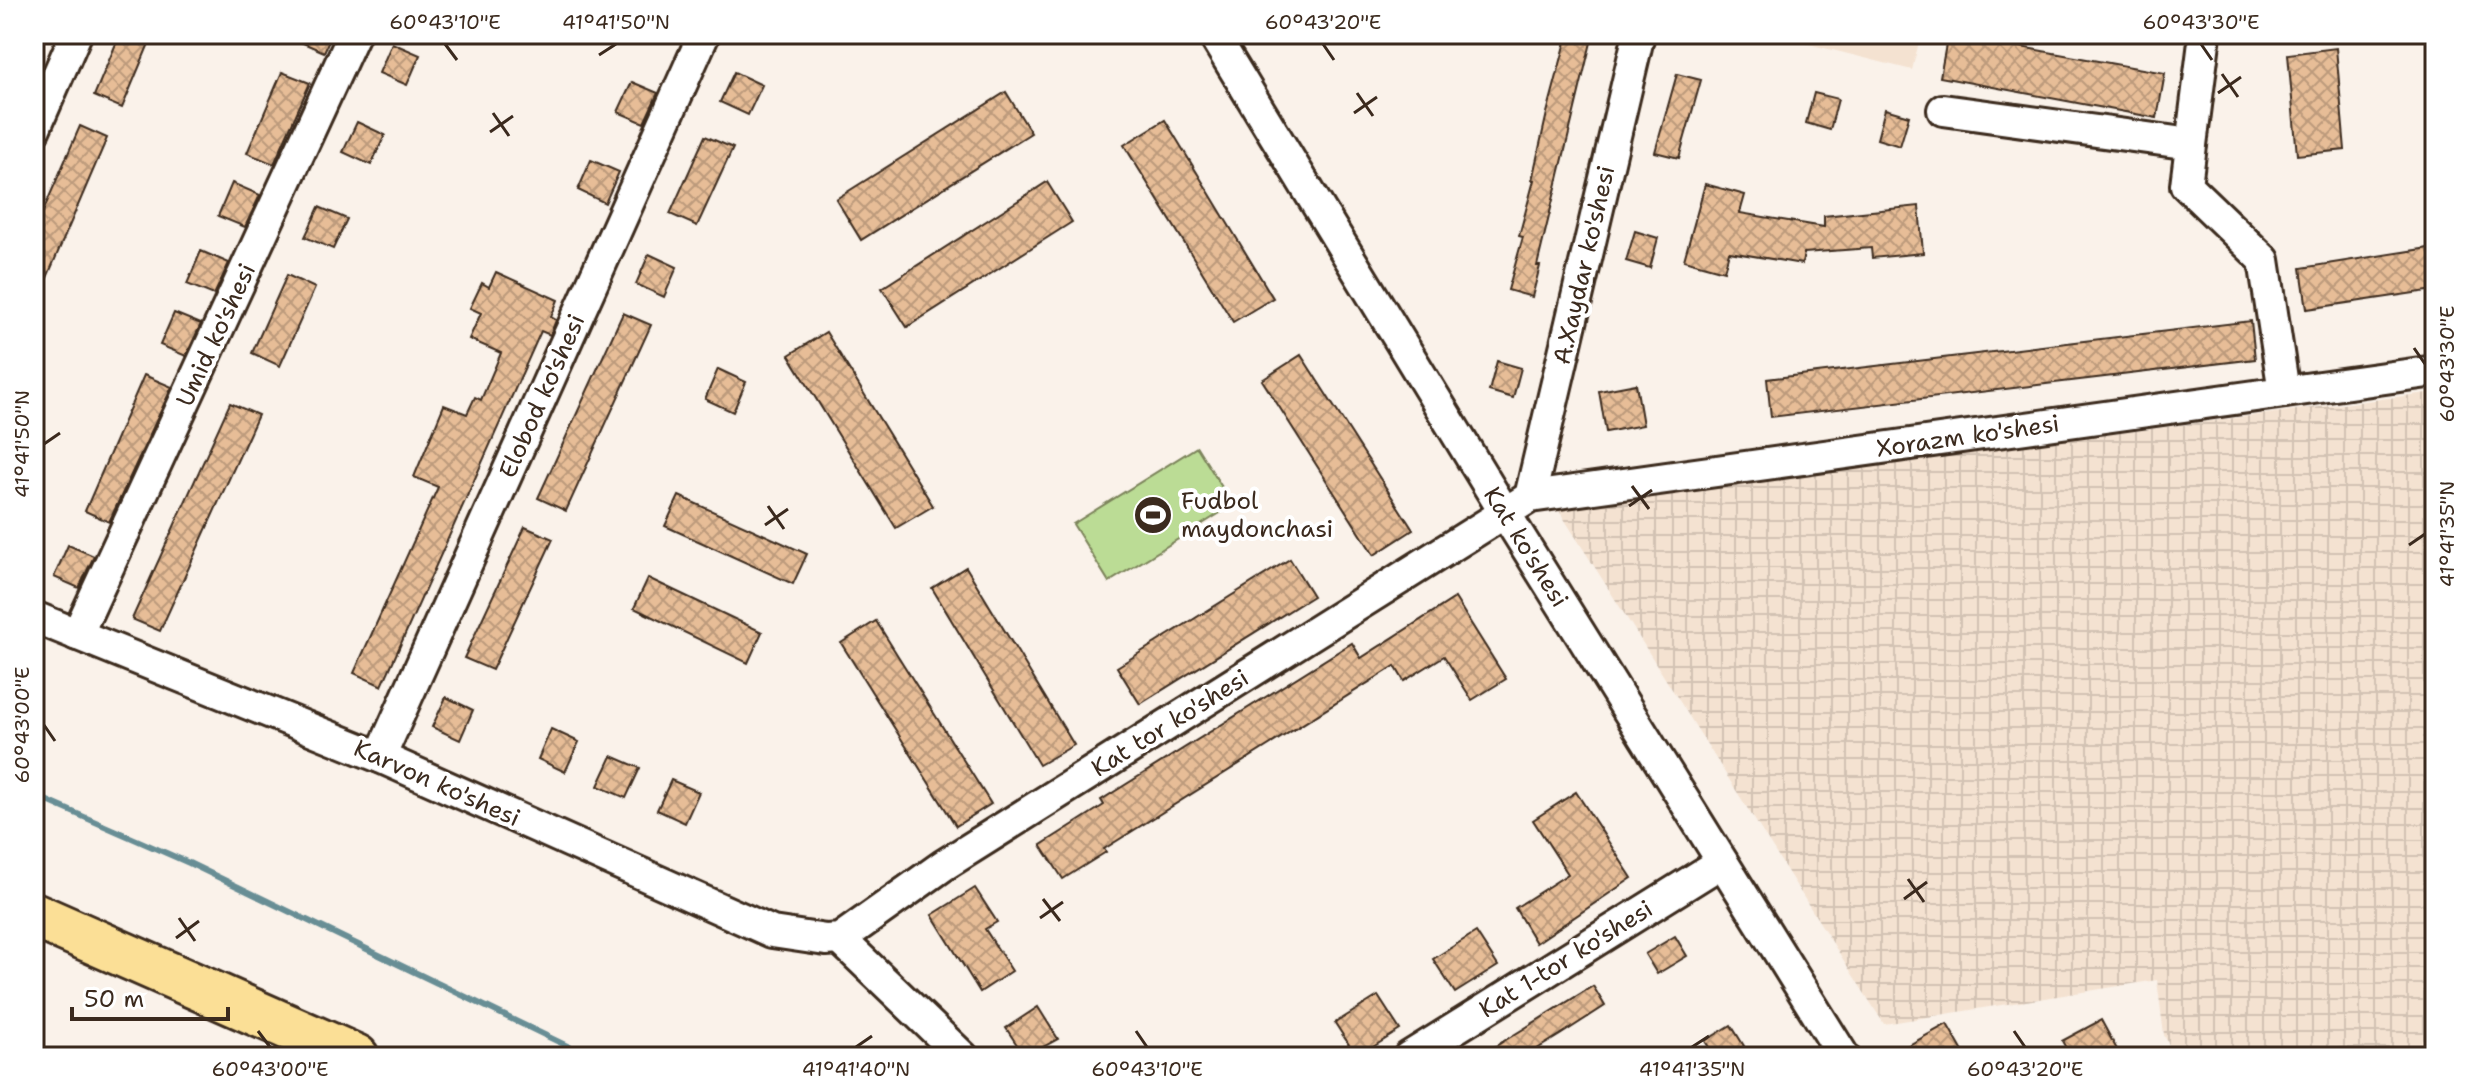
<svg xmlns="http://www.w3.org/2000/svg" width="2469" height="1091" font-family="'Shantell Sans',sans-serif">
<defs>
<pattern id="industrial-grid" width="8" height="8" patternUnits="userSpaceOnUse" patternTransform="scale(2)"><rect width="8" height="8" fill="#f4e2d1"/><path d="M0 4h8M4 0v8" fill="none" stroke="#d2c2b3"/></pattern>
<pattern id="building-cross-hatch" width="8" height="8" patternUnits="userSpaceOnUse" patternTransform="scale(2)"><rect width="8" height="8" fill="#e7bd97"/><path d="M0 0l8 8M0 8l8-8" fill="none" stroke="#bc9a7b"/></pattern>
</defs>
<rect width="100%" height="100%" fill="#faf2ea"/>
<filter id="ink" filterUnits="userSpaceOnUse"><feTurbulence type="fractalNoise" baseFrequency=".0125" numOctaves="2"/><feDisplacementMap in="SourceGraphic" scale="16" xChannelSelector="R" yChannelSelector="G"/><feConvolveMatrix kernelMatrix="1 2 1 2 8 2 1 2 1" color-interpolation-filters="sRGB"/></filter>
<g filter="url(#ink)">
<!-- built -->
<path fill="#f4e2d1" d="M 1769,34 L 1921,34 L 1912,70 Z"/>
<!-- industrial -->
<path fill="url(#industrial-grid)" d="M 2435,392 L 2435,1057 L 2175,1057 L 2164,1035 L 2157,980 L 1884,1024 L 1556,506 Z"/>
<!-- green -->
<path fill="#bbdc95" stroke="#7b835a" stroke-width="2" d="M 1197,447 L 1233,505 L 1109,582 L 1073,524 Z"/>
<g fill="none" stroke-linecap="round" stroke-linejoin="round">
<!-- stream -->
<path stroke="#678e95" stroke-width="6" d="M 34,795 L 189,863 L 590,1057"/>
</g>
<!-- building -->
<g fill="url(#building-cross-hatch)" stroke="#3b2a1e" stroke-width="2">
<path d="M 120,34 L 153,34 L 122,108 L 94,96 Z"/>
<path d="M 282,34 L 332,34 L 324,52 Z"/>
<path d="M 1568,34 L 1593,34 L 1537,266 L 1540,266 L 1532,297 L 1508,290 L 1523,237 L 1519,236 L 1534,180 L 1532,180 L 1547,113 Z"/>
<path d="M 1948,34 L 2165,73 L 2157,118 L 1940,77 Z"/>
<path d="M 392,43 L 420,55 L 407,85 L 379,73 Z"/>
<path d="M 2336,48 L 2345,150 L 2297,155 L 2288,54 Z"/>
<path d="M 282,72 L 310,83 L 274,164 L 247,153 Z"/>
<path d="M 734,72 L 762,85 L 748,115 L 720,102 Z"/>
<path d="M 1677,74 L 1701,80 L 1679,158 L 1655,152 Z"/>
<path d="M 632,82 L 658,93 L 644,123 L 618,112 Z"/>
<path d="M 1006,92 L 1031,133 L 861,240 L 836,199 Z"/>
<path d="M 1814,93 L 1838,99 L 1830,130 L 1806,123 Z"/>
<path d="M 1885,109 L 1909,116 L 1900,146 L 1877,139 Z"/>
<path d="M 1165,120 L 1273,298 L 1233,322 L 1124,145 Z"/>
<path d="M 357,122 L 385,135 L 371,165 L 343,152 Z"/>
<path d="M 80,126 L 107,138 L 34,308 L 34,232 Z"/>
<path d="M 705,136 L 733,148 L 697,226 L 670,214 Z"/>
<path d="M 591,160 L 619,172 L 605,203 L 578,190 Z"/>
<path d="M 1047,182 L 1072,222 L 907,327 L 882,288 Z"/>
<path d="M 232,183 L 260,195 L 245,227 L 218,216 Z"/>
<path d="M 1705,184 L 1745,195 L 1740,213 L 1824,227 L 1824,216 L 1919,206 L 1923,253 L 1872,258 L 1871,248 L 1804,253 L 1802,264 L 1729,252 L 1724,271 L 1684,260 Z"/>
<path d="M 319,207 L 347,219 L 333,249 L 305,237 Z"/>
<path d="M 1635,231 L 1658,238 L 1650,268 L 1626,261 Z"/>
<path d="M 2435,247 L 2435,290 L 2307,309 L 2301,268 Z"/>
<path d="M 201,251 L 229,263 L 214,295 L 187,284 Z"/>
<path d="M 649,254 L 677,267 L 664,297 L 636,284 Z"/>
<path d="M 496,272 L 558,300 L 551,317 L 556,320 L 550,335 L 541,331 L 382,686 L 354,673 L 438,487 L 414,477 L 444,405 L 467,414 L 475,397 L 481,400 L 501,353 L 469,339 L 481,313 L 470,308 L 482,283 L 489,287 Z"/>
<path d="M 287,275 L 315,288 L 280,366 L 252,353 Z"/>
<path d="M 174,313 L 201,324 L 186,356 L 160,345 Z"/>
<path d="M 623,313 L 651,325 L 566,511 L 538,498 Z"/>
<path d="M 2251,321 L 2255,359 L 1771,417 L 1767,379 Z"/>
<path d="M 826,332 L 933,506 L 896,528 L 789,355 Z"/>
<path d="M 1301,355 L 1413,530 L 1374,555 L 1262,380 Z"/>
<path d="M 1497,361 L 1521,368 L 1513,398 L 1489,391 Z"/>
<path d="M 718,369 L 746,382 L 733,412 L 705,399 Z"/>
<path d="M 144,375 L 172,387 L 109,522 L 85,511 Z"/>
<path d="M 1636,384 L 1643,425 L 1606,432 L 1599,391 Z"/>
<path d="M 230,403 L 258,415 L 160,631 L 132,619 Z"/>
<path d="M 679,496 L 807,554 L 793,584 L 665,526 Z"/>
<path d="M 525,527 L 553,539 L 492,670 L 464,658 Z"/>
<path d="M 68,545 L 94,556 L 79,588 L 54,577 Z"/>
<path d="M 1290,559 L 1313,596 L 1140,704 L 1117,667 Z"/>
<path d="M 966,567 L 1074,745 L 1039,765 L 932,588 Z"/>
<path d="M 648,578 L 762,632 L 748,663 L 634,608 Z"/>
<path d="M 1455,598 L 1506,679 L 1472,700 L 1444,656 L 1404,681 L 1395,666 L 1104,849 L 1106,852 L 1063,879 L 1041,845 L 1104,805 L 1101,800 L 1352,643 L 1361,658 Z"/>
<path d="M 876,621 L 991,804 L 956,826 L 841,643 Z"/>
<path d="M 446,697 L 473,710 L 460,740 L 432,727 Z"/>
<path d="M 551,729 L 579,742 L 565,772 L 538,759 Z"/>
<path d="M 612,756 L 640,768 L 626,798 L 598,786 Z"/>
<path d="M 671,780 L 699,792 L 685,823 L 657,810 Z"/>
<path d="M 1576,792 L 1632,878 L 1536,943 L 1515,908 L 1568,874 L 1533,820 Z"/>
<path d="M 975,888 L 997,922 L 985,929 L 1012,971 L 980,992 L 932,915 Z"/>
<path d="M 1476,932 L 1498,966 L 1455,993 L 1433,959 Z"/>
<path d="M 1675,936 L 1687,956 L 1657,974 L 1645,954 Z"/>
<path d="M 1593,986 L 1605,1006 L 1560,1035 L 1524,1057 L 1478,1057 Z"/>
<path d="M 1378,996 L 1400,1030 L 1357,1057 L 1335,1023 Z"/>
<path d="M 1038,1007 L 1058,1039 L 1025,1057 L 1006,1028 Z"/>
<path d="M 2101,1020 L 2121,1057 L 2071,1057 L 2062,1041 Z"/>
<path d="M 1947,1024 L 1966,1057 L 1914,1057 L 1907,1046 Z"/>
<path d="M 1731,1025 L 1744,1046 L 1726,1057 L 1715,1057 L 1705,1041 Z"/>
</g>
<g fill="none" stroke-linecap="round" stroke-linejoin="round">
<!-- minor casing -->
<g stroke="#3b2a1e" stroke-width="36">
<g id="minor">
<path d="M 1213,34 L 1505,513 L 1844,1057"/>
<path d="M 2205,34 L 2186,185 L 2264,260 L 2284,392"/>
<path d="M 1943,110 L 2191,144"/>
<path d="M 34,130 L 76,34"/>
<path d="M 1530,497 L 1639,34"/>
<path d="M 34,617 L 380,757 L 772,932 L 826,940 L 840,939 L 944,865 L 1530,497 L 2435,371"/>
<path d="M 77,635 L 354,34"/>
<path d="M 380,757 L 704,34"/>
<path d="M 840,939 L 963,1057"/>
<path d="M 1409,1057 L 1722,862"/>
</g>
</g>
<!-- highway casing -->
<g stroke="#3b2a1e" stroke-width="50">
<path id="highway" d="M 34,915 L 356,1057"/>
</g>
<!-- minor -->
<use href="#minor" stroke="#fff" stroke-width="30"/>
<!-- highway -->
<use href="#highway" stroke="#fbdf96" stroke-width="44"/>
</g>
</g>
<!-- ticks -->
<path fill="none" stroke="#3b2a1e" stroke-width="3" d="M 445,44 L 457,60M 1323,44 L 1334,60M 2201,44 L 2212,60M 599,55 L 616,44M 2222,74 L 2238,97M 1357,93 L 1373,116M 2218,93 L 2241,77M 493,113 L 509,136M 1354,113 L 1377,97M 490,132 L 513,116M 2414,348 L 2425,364M 44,444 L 60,433M 1632,486 L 1649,509M 768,506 L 784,529M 1629,506 L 1652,490M 765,525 L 788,509M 2409,545 L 2425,534M 44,725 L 55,741M 1908,879 L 1924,902M 1043,899 L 1060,921M 1904,899 L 1927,882M 179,918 L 195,941M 1040,918 L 1063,902M 176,938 L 199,921M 258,1031 L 270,1047M 1136,1031 L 1147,1047M 2014,1031 L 2025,1047M 856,1047 L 872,1036M 1692,1047 L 1709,1036"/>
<!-- icons -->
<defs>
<g id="stadium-disc" transform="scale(2)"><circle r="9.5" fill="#3b2a1e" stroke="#fff"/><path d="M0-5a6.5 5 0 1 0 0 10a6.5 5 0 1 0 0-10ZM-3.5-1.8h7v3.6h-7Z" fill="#fff"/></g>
</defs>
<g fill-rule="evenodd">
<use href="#stadium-disc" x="1153" y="515"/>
</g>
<g text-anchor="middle" stroke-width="8" stroke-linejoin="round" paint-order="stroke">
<!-- street labels -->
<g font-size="24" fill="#3b2a1e" stroke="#fff">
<text transform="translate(1584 265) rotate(-77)" y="8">A.Xaydar ko'shesi</text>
<text transform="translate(216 335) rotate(-65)" y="8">Umid ko'shesi</text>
<text transform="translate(542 396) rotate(-66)" y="8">Elobod ko'shesi</text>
<text transform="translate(1968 436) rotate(-8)" y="8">Xorazm ko'shesi</text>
<text transform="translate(1526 547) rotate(58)" y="8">Kat ko'shesi</text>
<text transform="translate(1170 723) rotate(-32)" y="8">Kat tor ko'shesi</text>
<text transform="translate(437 783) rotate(24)" y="8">Karvon ko'shesi</text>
<text transform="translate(1566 959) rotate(-32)" y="8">Kat 1-tor ko'shesi</text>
</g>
<!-- poi labels -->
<g font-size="24" fill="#3b2a1e" stroke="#fff" text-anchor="start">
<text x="1181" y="509">Fudbol<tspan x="1181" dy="28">maydonchasi</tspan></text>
</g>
</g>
<!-- margin -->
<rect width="2469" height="1091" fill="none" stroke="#fff" stroke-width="88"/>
<!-- scale -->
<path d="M72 1007v12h156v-12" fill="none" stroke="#3b2a1e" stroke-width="4"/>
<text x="84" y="1007" font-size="24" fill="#3b2a1e" stroke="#ffffff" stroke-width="6" paint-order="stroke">50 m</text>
<rect x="44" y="44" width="2381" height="1003" fill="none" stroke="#3b2a1e" stroke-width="3"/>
<g font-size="20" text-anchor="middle" fill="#3b2a1e">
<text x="445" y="29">60°43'10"E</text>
<text x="616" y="29">41°41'50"N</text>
<text x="1323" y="29">60°43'20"E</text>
<text x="2201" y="29">60°43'30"E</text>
<text transform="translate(2447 364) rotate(-90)" y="7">60°43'30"E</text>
<text transform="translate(22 444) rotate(-90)" y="7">41°41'50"N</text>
<text transform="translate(2447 534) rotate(-90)" y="7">41°41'35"N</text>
<text transform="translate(22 725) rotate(-90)" y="7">60°43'00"E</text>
<text x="270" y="1076">60°43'00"E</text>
<text x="856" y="1076">41°41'40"N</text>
<text x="1147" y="1076">60°43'10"E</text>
<text x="1692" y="1076">41°41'35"N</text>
<text x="2025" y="1076">60°43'20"E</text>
</g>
</svg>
